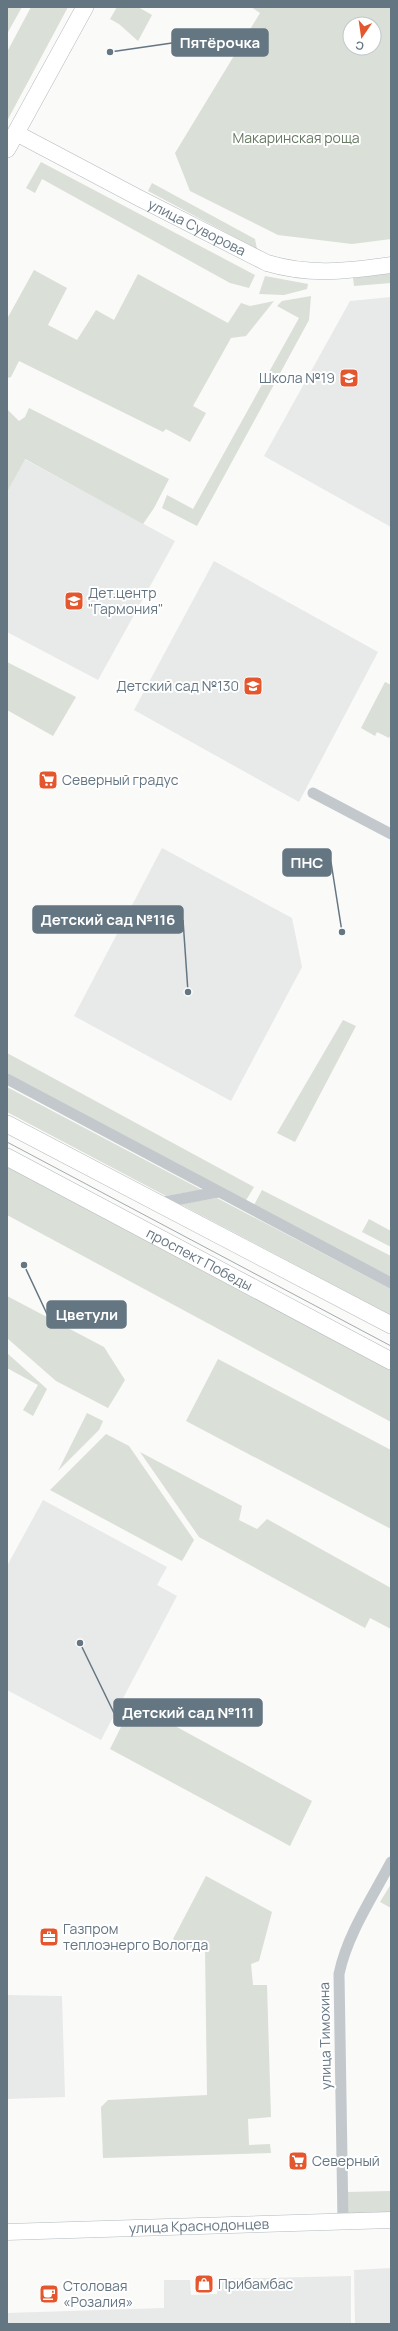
<svg xmlns="http://www.w3.org/2000/svg" width="398" height="2331" font-family="Manrope,sans-serif">
<rect width="100%" height="100%" fill="#fafaf8"/>
<!-- built -->
<g fill="#e8e9e9">
<path d="M 391,297 L 391,527 L 264,456 L 350,301 Z"/>
<path d="M 24,459 L 175,541 L 98,680 L 7,632 L 7,492 Z"/>
<path d="M 214,561 L 378,652 L 299,802 L 134,710 Z"/>
<path d="M 162,848 L 292,918 L 302,967 L 231,1101 L 74,1016 Z"/>
<path d="M 43,1500 L 167,1567 L 157,1585 L 177,1596 L 101,1740 L 7,1690 L 7,1566 Z"/>
<path d="M 7,1995 L 62,1996 L 65,2097 L 7,2099 Z"/>
<path d="M 391,2268 L 391,2324 L 355,2324 L 354,2270 Z"/>
<path d="M 351,2276 L 351,2324 L 7,2324 L 7,2313 L 164,2308 L 164,2280 L 190,2280 L 191,2295 L 217,2294 L 218,2279 Z"/>
</g>
<!-- green -->
<g fill="#dadfd7" fill-rule="evenodd">
<path d="M 7,7 L 22,7 L 7,34 Z"/>
<path d="M 31,7 L 68,7 L 7,121 L 7,52 Z"/>
<path d="M 117,7 L 138,7 L 152,15 L 138,41 L 119,24 L 110,19 Z"/>
<path d="M 251,7 L 391,7 L 391,239 L 352,244 L 278,235 L 190,191 L 175,153 L 260,13 ZM 350,24 L 374,24 L 374,48 L 350,48 Z"/>
<path d="M 41,162 L 255,275 L 249,288 L 230,283 L 42,179 L 35,193 L 26,188 Z"/>
<path d="M 152,183 L 255,239 L 257,249 L 148,191 Z"/>
<path d="M 34,270 L 67,288 L 48,325 L 77,340 L 96,310 L 114,320 L 138,274 L 228,323 L 241,303 L 250,306 L 274,301 L 246,336 L 231,338 L 193,406 L 206,413 L 190,442 L 166,429 L 163,432 L 19,361 L 11,377 L 7,378 L 7,319 Z"/>
<path d="M 391,273 L 391,283 L 354,286 L 353,278 Z"/>
<path d="M 265,276 L 308,284 L 307,289 L 284,295 L 259,294 Z"/>
<path d="M 311,296 L 309,320 L 197,526 L 162,508 L 167,495 L 193,509 L 299,318 L 277,306 L 282,301 Z"/>
<path d="M 29,408 L 169,479 L 154,508 L 143,524 L 25,459 L 7,492 L 7,409 L 19,421 L 25,417 Z"/>
<path d="M 7,662 L 76,697 L 53,736 L 7,710 Z"/>
<path d="M 385,682 L 391,685 L 391,734 L 389,738 L 377,732 L 375,736 L 361,728 Z"/>
<path d="M 343,1020 L 356,1026 L 295,1142 L 277,1133 Z"/>
<path d="M 7,1053 L 254,1187 L 245,1202 L 7,1075 Z"/>
<path d="M 7,1087 L 202,1190 L 166,1196 L 7,1112 Z"/>
<path d="M 7,1165 L 391,1367 L 391,1422 L 7,1215 Z"/>
<path d="M 262,1190 L 391,1256 L 391,1279 L 253,1207 Z"/>
<path d="M 217,1198 L 391,1289 L 391,1315 L 180,1204 Z"/>
<path d="M 369,1219 L 391,1231 L 391,1247 L 362,1232 Z"/>
<path d="M 7,1296 L 104,1347 L 125,1380 L 108,1408 L 56,1381 L 7,1338 Z"/>
<path d="M 7,1353 L 47,1389 L 33,1416 L 23,1410 L 38,1385 L 7,1368 Z"/>
<path d="M 218,1359 L 391,1450 L 391,1529 L 186,1421 Z"/>
<path d="M 87,1413 L 103,1421 L 99,1430 L 58,1471 Z"/>
<path d="M 106,1434 L 129,1446 L 194,1540 L 182,1561 L 50,1490 Z"/>
<path d="M 140,1452 L 242,1506 L 239,1520 L 257,1529 L 267,1519 L 391,1588 L 391,1629 L 370,1618 L 365,1628 L 199,1537 Z"/>
<path d="M 133,1703 L 312,1801 L 290,1846 L 110,1749 Z"/>
<path d="M 206,1876 L 272,1912 L 259,1961 L 251,1964 L 253,1985 L 267,1985 L 271,2117 L 248,2119 L 249,2145 L 270,2144 L 271,2153 L 103,2158 L 101,2107 L 108,2100 L 207,2095 L 205,1948 L 184,1948 L 173,1939 Z"/>
<path d="M 391,1884 L 391,1908 L 380,1902 Z"/>
<path d="M 391,2191 L 391,2217 L 347,2218 L 346,2192 Z"/>
</g>
<g fill="none" stroke-linecap="round" stroke-linejoin="round">
<!-- secondary casing -->
<g stroke="#b3babf" stroke-width="17">
<g id="secondary">
<path id="s1" d="M 16,133 L 139,198 L 267,263 C 311,276 346,271 391,265"/>
<path id="s2" d="M 7,2232 L 391,2220"/>
</g>
</g>
<!-- primary casing -->
<g stroke="#b5babe" stroke-width="18">
<g id="primary">
<path d="M 7,149 L 85,7"/>
<path d="M 7,1124 L 391,1325"/>
<path id="s3" d="M 7,1157 L 391,1361"/>
</g>
</g>
<!-- minor -->
<g stroke="#c3c8cc" stroke-width="11">
<path d="M 313,793 L 391,834"/>
<path d="M 7,1079 L 391,1283"/>
<path d="M 159,1203 L 218,1192"/>
<path d="M 343,2222 L 339,1974 C 347,1935 372,1898 391,1862"/>
</g>
<!-- secondary -->
<use href="#secondary" stroke="#fff" stroke-width="16"/>
<!-- primary -->
<use href="#primary" stroke="#fff" stroke-width="17"/>
<!-- tram -->
<path stroke="#a2aab0" stroke-width="1" d="M 7,1142 L 391,1346"/>
</g>
<!-- icons -->
<defs>
<g id="school-square" transform="scale(1)"><rect x="-9" y="-9" width="18" height="18" rx="4" fill="#e4572e" stroke="#fff"/><path d="M0-5L7-2L0 1L-7-2ZM-4 1L0 2.5L4 1V4Q0 6-4 4Z" fill="#fff"/></g>
<g id="supermarket-square" transform="scale(1)"><rect x="-9" y="-9" width="18" height="18" rx="4" fill="#e4572e" stroke="#fff"/><path d="M-6-5.5h2.5l.6 2H6L4.5 2H-2.5L-4.4-4H-6ZM-1.5 3.2a1.3 1.3 0 1 0 .1 0ZM3 3.2a1.3 1.3 0 1 0 .1 0Z" fill="#fff"/></g>
<g id="office-square" transform="scale(1)"><rect x="-9" y="-9" width="18" height="18" rx="4" fill="#e4572e" stroke="#fff"/><path d="M-6-3h4V-5.5h4V-3h4V5H-6ZM-1-4.5V-3h2v-1.5ZM-6 0V1H6V0Z" fill="#fff"/></g>
<g id="shop-square" transform="scale(1)"><rect x="-9" y="-9" width="18" height="18" rx="4" fill="#e4572e" stroke="#fff"/><path d="M-5-2.5h2.3a2.7 3.5 0 0 1 5.4 0H5L5.5 6h-11ZM-1.5-2.5h3a1.5 2.3 0 0 0-3 0Z" fill="#fff"/></g>
<g id="cafe-square" transform="scale(1)"><rect x="-9" y="-9" width="18" height="18" rx="4" fill="#e4572e" stroke="#fff"/><path d="M-5.5-4.5H6V0H3Q3 3.5 0 3.5H-2.5Q-5.5 3.5-5.5 0ZM3-3.2v2h1.7v-2ZM-6 4.5H4V6H-6Z" fill="#fff"/></g>
</defs>
<g fill-rule="evenodd">
<use href="#school-square" x="349" y="378"/>
<use href="#school-square" x="74" y="601"/>
<use href="#school-square" x="253" y="686"/>
<use href="#supermarket-square" x="48" y="780"/>
<use href="#office-square" x="49" y="1937"/>
<use href="#supermarket-square" x="298" y="2161"/>
<use href="#shop-square" x="204" y="2284"/>
<use href="#cafe-square" x="49" y="2294"/>
</g>
<g text-anchor="middle" stroke-width="4" stroke-linejoin="round" paint-order="stroke">
<!-- park labels -->
<g font-size="14" fill="#687a64" stroke="#fff">
<text x="296" y="143">Макаринская роща</text>
</g>
<!-- street labels -->
<g font-size="14" fill="#657683" stroke="#fff">
<text dy="5" stroke="none"><textPath href="#s1" startOffset="204">улица Суворова</textPath></text>
<text dy="5" stroke="none"><textPath href="#s3" startOffset="218">проспект Победы</textPath></text>
<text transform="translate(325 2036) rotate(-91)" y="5">улица Тимохина</text>
<text dy="5" stroke="none"><textPath href="#s2" startOffset="192">улица Краснодонцев</textPath></text>
</g>
<!-- poi labels -->
<g font-size="14" fill="#657683" stroke="#fff" text-anchor="start">
<text x="335" y="383" text-anchor="end">Школа №19</text>
<text x="88" y="598">Дет.центр<tspan x="88" dy="16">"Гармония"</tspan></text>
<text x="239" y="691" text-anchor="end">Детский сад №130</text>
<text x="62" y="785">Северный градус</text>
<text x="63" y="1934">Газпром<tspan x="63" dy="16">теплоэнерго Вологда</tspan></text>
<text x="312" y="2166">Северный</text>
<text x="218" y="2289">Прибамбас</text>
<text x="63" y="2291">Столовая<tspan x="63" dy="16">«Розалия»</tspan></text>
</g>
</g>
<!-- callouts -->
<path fill="none" stroke="#657683" stroke-width="1.5" d="M110 52L172 43M342 932L331 862M188 992L183 920M24 1265L47 1314M80 1643L114 1713"/>
<g fill="#657683" stroke="#fff" stroke-width="1.5">
<circle cx="110" cy="52" r="4"/>
<circle cx="342" cy="932" r="4"/>
<circle cx="188" cy="992" r="4"/>
<circle cx="24" cy="1265" r="4"/>
<circle cx="80" cy="1643" r="4"/>
</g>
<g fill="#657683" stroke="#657683" stroke-width="1.5">
<rect x="172" y="29" width="96" height="27" rx="4"/>
<rect x="283" y="849" width="48" height="27" rx="4"/>
<rect x="33" y="906" width="150" height="27" rx="4"/>
<rect x="47" y="1301" width="79" height="27" rx="4"/>
<rect x="114" y="1699" width="148" height="27" rx="4"/>
</g>
<g font-size="15" text-anchor="middle" font-weight="bold" fill="#fff">
<text x="220" y="48">Пятёрочка</text>
<text x="307" y="868">ПНС</text>
<text x="108" y="925">Детский сад №116</text>
<text x="87" y="1320">Цветули</text>
<text x="188" y="1718">Детский сад №111</text>
</g>
<!-- border -->
<rect width="398" height="2331" fill="none" stroke="#657683" stroke-width="16"/>
<!-- north arrow -->
<g transform="translate(362 36) rotate(193)"><circle r="19" fill="#ffffff" stroke="#c1c8cd"/>
<path d="M0-3L7 15L0 10L-7 15Z" fill="#e4572e"/>
<text y="-6" font-size="11" font-weight="bold" text-anchor="middle" fill="#657683">С</text>
</g>
</svg>
